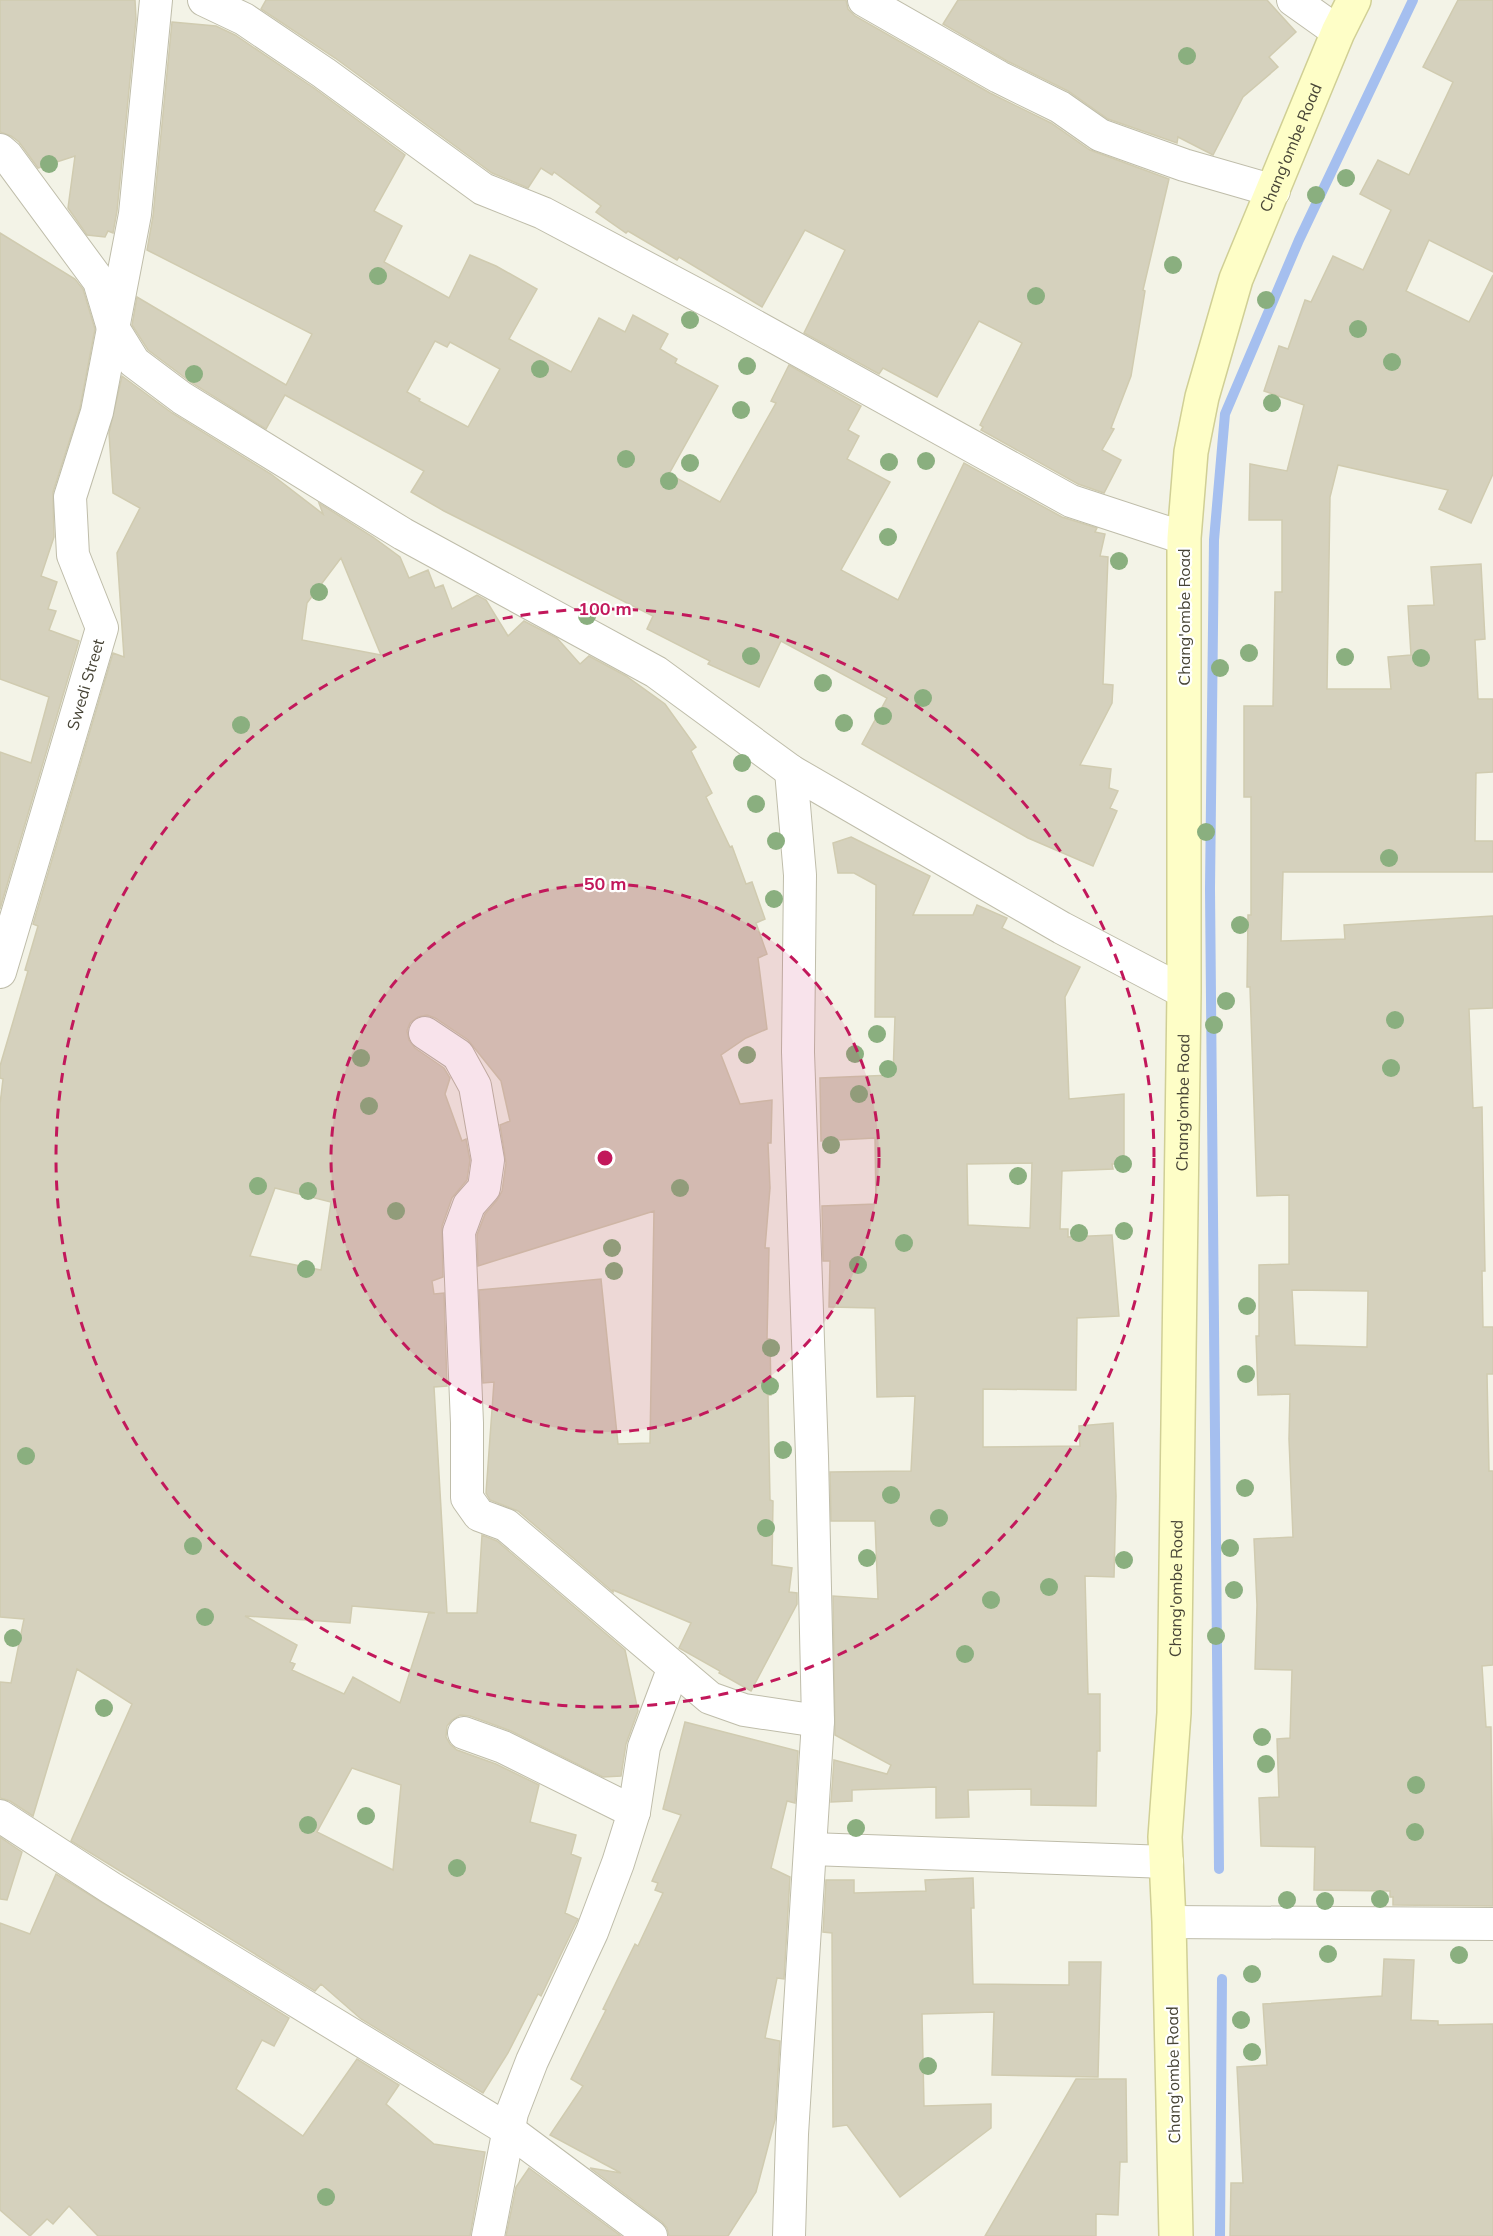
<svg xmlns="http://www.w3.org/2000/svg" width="1493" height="2236" font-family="Mulish,sans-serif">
<rect width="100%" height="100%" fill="#f3f3e7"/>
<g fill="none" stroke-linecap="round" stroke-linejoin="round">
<!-- stream -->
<g stroke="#a5bfef" stroke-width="10">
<path d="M 1219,1869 L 1210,889 L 1214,540 L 1225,414 L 1299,240 L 1413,0"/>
<path d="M 1220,2236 L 1222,1979"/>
</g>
</g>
<!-- building -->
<g fill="#d5d1bd" stroke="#d0cbb0" stroke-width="1.5" fill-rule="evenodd">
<path d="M 0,0 L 135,0 L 136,19 L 117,211 L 113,233 L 108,231 L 105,237 L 87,235 L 68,208 L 75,156 L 38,168 L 19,142 L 11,136 L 0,132 Z"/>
<path d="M 266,0 L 846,0 L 848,9 L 855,16 L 990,93 L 1051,123 L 1090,150 L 1169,179 L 1143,290 L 1145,291 L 1131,376 L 1111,428 L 1114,429 L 1102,450 L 1121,460 L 1104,493 L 1078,484 L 981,430 L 983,427 L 980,425 L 1022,343 L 979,321 L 937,397 L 883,368 L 879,374 L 804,333 L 845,250 L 805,230 L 762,307 L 679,257 L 677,260 L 628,231 L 626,233 L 596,212 L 601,206 L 554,172 L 552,175 L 541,168 L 528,188 L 492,173 L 335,58 L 261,9 Z"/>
<path d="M 958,0 L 1267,0 L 1296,32 L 1269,57 L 1278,67 L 1243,97 L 1213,155 L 1178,137 L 1177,143 L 1108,119 L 1068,91 L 1007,61 L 943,24 Z"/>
<path d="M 1458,0 L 1493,0 L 1493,272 L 1429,240 L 1406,291 L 1469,322 L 1493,275 L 1493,474 L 1471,523 L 1439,509 L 1448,490 L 1338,465 L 1330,497 L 1327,689 L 1391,689 L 1388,657 L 1411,655 L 1408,606 L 1434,605 L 1431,567 L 1481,564 L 1485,639 L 1475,640 L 1478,699 L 1493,699 L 1493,772 L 1476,773 L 1475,841 L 1493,841 L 1493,872 L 1283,872 L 1281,941 L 1345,939 L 1344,925 L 1493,916 L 1493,1008 L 1469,1009 L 1473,1108 L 1482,1107 L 1485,1271 L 1482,1271 L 1483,1327 L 1493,1327 L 1493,1374 L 1487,1374 L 1489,1471 L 1493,1471 L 1493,1665 L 1482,1666 L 1486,1727 L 1491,1727 L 1493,1906 L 1393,1905 L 1393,1897 L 1390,1897 L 1390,1891 L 1314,1890 L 1315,1847 L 1261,1846 L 1259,1798 L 1279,1797 L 1277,1739 L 1290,1738 L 1292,1670 L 1255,1669 L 1257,1605 L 1254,1539 L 1293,1537 L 1289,1439 L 1290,1394 L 1258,1395 L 1256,1336 L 1259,1336 L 1259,1265 L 1289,1264 L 1289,1195 L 1257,1196 L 1250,987 L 1247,987 L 1248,915 L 1251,915 L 1251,797 L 1244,797 L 1244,706 L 1273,706 L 1275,592 L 1282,592 L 1282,520 L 1249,520 L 1250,464 L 1287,471 L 1304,405 L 1264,391 L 1279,346 L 1288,349 L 1305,300 L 1311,302 L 1333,256 L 1363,270 L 1391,210 L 1360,194 L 1378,160 L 1409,175 L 1453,82 L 1423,67 ZM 1292,1290 L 1368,1291 L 1367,1347 L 1295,1345 Z"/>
<path d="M 172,22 L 216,26 L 235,35 L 314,88 L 405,155 L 374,211 L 402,226 L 384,262 L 449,298 L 470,255 L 496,266 L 537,289 L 509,339 L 571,372 L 599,318 L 625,332 L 633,315 L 668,334 L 660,349 L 677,359 L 675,363 L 718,386 L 669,474 L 720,502 L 776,403 L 771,401 L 789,365 L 861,406 L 848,430 L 859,436 L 847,459 L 890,482 L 841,570 L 898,600 L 964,463 L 1062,517 L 1097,528 L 1095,532 L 1105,534 L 1100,556 L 1108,557 L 1103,684 L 1113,685 L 1112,703 L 1080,765 L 1111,769 L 1109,788 L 1118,791 L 1110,808 L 1117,811 L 1093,866 L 1028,838 L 862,744 L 887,698 L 781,641 L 759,687 L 708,664 L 710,661 L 647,629 L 653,616 L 444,511 L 411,492 L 424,471 L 285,395 L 266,429 L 192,383 L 148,350 L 132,325 L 137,297 L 286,385 L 312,334 L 147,250 L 153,216 ZM 435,341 L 447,347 L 450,342 L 500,369 L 468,427 L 419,401 L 420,399 L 407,392 Z"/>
<path d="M 0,233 L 75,279 L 83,289 L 95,329 L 80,408 L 53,492 L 54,537 L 41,576 L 57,582 L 48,609 L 56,611 L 49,630 L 79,641 L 0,909 L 0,752 L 31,763 L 49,697 L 0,679 Z"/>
<path d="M 122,376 L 172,413 L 271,474 L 323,514 L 319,503 L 373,537 L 400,557 L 409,578 L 428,570 L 435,588 L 443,585 L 452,609 L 477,595 L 486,600 L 508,636 L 524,621 L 557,638 L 580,664 L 589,656 L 626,676 L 665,704 L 696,747 L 691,751 L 712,793 L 706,797 L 730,847 L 732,846 L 746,884 L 752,882 L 765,919 L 756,923 L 767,954 L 758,958 L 767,1029 L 746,1038 L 721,1055 L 740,1104 L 772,1100 L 771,1143 L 768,1143 L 770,1188 L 765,1248 L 769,1248 L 767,1339 L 770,1339 L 771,1395 L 768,1395 L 770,1500 L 773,1501 L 772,1565 L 792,1568 L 789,1592 L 797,1593 L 797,1604 L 751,1691 L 719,1673 L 720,1671 L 679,1648 L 691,1623 L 613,1590 L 613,1592 L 518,1511 L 490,1500 L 486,1493 L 494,1382 L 483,1383 L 479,1290 L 601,1279 L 618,1444 L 650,1443 L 654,1211 L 478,1266 L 477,1235 L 485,1214 L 497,1200 L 502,1191 L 506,1163 L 500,1125 L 510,1121 L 501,1081 L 468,1040 L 435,1018 L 427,1015 L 418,1017 L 410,1023 L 407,1031 L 409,1040 L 415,1048 L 444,1068 L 450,1078 L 445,1094 L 462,1141 L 466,1139 L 470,1160 L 467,1180 L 452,1198 L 442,1226 L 443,1277 L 432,1281 L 434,1294 L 444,1293 L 447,1386 L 434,1387 L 447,1613 L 477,1613 L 482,1535 L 497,1541 L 625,1650 L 638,1711 L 626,1744 L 621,1776 L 603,1777 L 511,1731 L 470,1716 L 460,1715 L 452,1720 L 447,1726 L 446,1737 L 450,1744 L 457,1750 L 496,1764 L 539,1785 L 530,1822 L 576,1835 L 571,1854 L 581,1858 L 565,1913 L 578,1919 L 575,1925 L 541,1996 L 538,1994 L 508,2053 L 483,2093 L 361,2019 L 321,1984 L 315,1991 L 71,1841 L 132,1704 L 77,1669 L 33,1816 L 10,1801 L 0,1798 L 0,1682 L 11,1683 L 24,1619 L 0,1617 L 0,1104 L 3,1079 L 0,1078 L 0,1066 L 28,971 L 25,970 L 38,926 L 33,924 L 113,653 L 124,657 L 117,553 L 140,508 L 113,493 L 109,433 ZM 341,558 L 381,655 L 302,640 L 307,603 ZM 275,1188 L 331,1202 L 321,1270 L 250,1256 ZM 352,1606 L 435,1613 L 429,1612 L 400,1703 L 353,1677 L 344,1694 L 292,1670 L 295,1664 L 290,1662 L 297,1645 L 245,1616 L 350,1623 ZM 352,1768 L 401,1785 L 393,1870 L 317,1832 Z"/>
<path d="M 851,837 L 930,876 L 913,915 L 973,915 L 977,905 L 1007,918 L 1002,928 L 1080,967 L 1065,997 L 1069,1099 L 1124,1094 L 1124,1164 L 1112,1164 L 1113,1169 L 1062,1171 L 1060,1229 L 1068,1229 L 1068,1237 L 1112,1235 L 1119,1316 L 1077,1318 L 1076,1390 L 983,1389 L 983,1447 L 1080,1446 L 1079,1426 L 1113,1423 L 1116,1496 L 1114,1577 L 1085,1576 L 1088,1694 L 1100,1694 L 1100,1751 L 1097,1751 L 1096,1806 L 1031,1805 L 1031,1789 L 968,1790 L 969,1817 L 936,1818 L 936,1787 L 852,1790 L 852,1801 L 831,1802 L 834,1760 L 887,1774 L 891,1765 L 835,1735 L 833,1596 L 878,1599 L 875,1521 L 831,1521 L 830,1472 L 911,1471 L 915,1396 L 877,1397 L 875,1308 L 829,1307 L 830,1261 L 823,1261 L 822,1206 L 876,1204 L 875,1138 L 821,1141 L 820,1078 L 893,1075 L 895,1017 L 875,1017 L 876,885 L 854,873 L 838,873 L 833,843 ZM 1032,1163 L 1030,1228 L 968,1225 L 967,1164 Z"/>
<path d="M 685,1722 L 798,1751 L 795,1803 L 787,1801 L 771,1868 L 790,1877 L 784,1979 L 777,1978 L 765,2038 L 780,2041 L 775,2120 L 756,2192 L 728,2236 L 669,2236 L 667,2228 L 662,2222 L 590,2168 L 621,2173 L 550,2135 L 583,2086 L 571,2079 L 606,2010 L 603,2009 L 635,1944 L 638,1946 L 663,1893 L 655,1890 L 658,1883 L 652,1881 L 681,1815 L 663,1809 Z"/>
<path d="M 0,1837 L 22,1852 L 7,1900 L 0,1899 Z"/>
<path d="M 56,1874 L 289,2018 L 274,2046 L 262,2040 L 236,2089 L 303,2136 L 357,2059 L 399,2085 L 386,2104 L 434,2144 L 485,2152 L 470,2236 L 98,2236 L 69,2206 L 53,2224 L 47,2219 L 30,2236 L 0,2210 L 0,1923 L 30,1934 Z"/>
<path d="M 973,1878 L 974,1908 L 971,1908 L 973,1984 L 1069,1985 L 1069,1962 L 1101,1962 L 1098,2077 L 992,2075 L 994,2012 L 922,2014 L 924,2106 L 991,2104 L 991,2128 L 900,2197 L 847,2125 L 833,2127 L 832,1933 L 823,1932 L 826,1880 L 854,1880 L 854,1893 L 926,1891 L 925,1880 Z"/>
<path d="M 1384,1959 L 1414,1960 L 1411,2020 L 1438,2021 L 1438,2025 L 1493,2024 L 1493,2236 L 1230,2236 L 1231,2183 L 1243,2183 L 1237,2067 L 1267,2065 L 1263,2004 L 1382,1996 Z"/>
<path d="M 1076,2079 L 1126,2079 L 1127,2162 L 1120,2162 L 1118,2215 L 1096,2214 L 1096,2236 L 985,2236 Z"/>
<path d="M 529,2168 L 621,2236 L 506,2236 L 516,2187 Z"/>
</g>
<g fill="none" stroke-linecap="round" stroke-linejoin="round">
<!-- street casing -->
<g stroke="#bfbdaa" stroke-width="34">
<g id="street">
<path d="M 204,0 L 244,19 L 324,73 L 483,189 L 543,213 L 724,309 L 1071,501 L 1184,538"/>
<path d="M 864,0 L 999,77 L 1060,107 L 1100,135 L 1184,165 L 1274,191"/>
<path d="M 1293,0 L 1338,32"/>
<path d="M 0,150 L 7,156 L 99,281 L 113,328 L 134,362 L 182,398 L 403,534 L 656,672 L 791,771 L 1062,928 L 1184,992"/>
<path id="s1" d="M 0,972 L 102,628 L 73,555 L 70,497 L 97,412 L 135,214 L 156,0"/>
<path d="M 425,1033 L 458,1055 L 475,1086 L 488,1160 L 484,1188 L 469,1205 L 459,1232 L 467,1423 L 467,1498 L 479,1515 L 506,1525 L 710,1698 L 744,1710 L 818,1721"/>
<path d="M 464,1733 L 503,1747 L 634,1812"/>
<path d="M 0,1816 L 111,1888 L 510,2131 L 651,2236"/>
<path d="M 811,1849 L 1167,1862"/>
<path d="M 1169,1922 L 1493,1924"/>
<path d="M 488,2236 L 512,2113 L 532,2061 L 592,1932 L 618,1863 L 634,1812 L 644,1747 L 674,1667"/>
<path d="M 789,2236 L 792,2134 L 818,1721 L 812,1456 L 798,1052 L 800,875 L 791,771"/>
</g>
</g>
<!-- secondary casing -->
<g stroke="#d0cf95" stroke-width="36">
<g id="secondary">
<path id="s2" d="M 1176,2236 L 1169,1922 L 1165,1837 L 1174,1713 L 1184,992 L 1184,538 L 1191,452 L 1202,397 L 1236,279 L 1338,32 L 1354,0"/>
</g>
</g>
<!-- street -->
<use href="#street" stroke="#fff" stroke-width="32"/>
<!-- secondary -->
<use href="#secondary" stroke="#fefec7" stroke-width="33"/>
</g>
<!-- trees -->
<g fill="#8aaf7f">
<circle cx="1187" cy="56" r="9"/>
<circle cx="49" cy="164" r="9"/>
<circle cx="1346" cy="178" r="9"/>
<circle cx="1316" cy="195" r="9"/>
<circle cx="1173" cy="265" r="9"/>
<circle cx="378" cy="276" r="9"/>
<circle cx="1036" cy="296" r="9"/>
<circle cx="1266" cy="300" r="9"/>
<circle cx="690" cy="320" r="9"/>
<circle cx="1358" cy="329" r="9"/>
<circle cx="1392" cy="362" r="9"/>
<circle cx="747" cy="366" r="9"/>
<circle cx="540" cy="369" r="9"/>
<circle cx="194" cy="374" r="9"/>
<circle cx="1272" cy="403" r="9"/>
<circle cx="741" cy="410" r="9"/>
<circle cx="626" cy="459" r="9"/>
<circle cx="926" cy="461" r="9"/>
<circle cx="889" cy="462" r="9"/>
<circle cx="690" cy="463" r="9"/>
<circle cx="669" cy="481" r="9"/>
<circle cx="888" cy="537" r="9"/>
<circle cx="1119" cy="561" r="9"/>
<circle cx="319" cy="592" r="9"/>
<circle cx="587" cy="616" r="9"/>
<circle cx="1249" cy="653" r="9"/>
<circle cx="751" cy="656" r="9"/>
<circle cx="1345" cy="657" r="9"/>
<circle cx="1421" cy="658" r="9"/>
<circle cx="1220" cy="668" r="9"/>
<circle cx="823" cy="683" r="9"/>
<circle cx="923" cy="698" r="9"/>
<circle cx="883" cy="716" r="9"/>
<circle cx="844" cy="723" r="9"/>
<circle cx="241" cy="725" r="9"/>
<circle cx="742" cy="763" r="9"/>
<circle cx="756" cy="804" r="9"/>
<circle cx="1206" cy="832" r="9"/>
<circle cx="776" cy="841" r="9"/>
<circle cx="1389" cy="858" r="9"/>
<circle cx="774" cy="899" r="9"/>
<circle cx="1240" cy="925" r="9"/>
<circle cx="1226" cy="1001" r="9"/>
<circle cx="1395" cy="1020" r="9"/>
<circle cx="1214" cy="1025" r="9"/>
<circle cx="877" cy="1034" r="9"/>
<circle cx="855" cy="1054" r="9"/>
<circle cx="747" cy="1055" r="9"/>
<circle cx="361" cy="1058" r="9"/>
<circle cx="1391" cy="1068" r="9"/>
<circle cx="888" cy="1069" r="9"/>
<circle cx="859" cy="1094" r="9"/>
<circle cx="369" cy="1106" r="9"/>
<circle cx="831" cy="1145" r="9"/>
<circle cx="1123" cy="1164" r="9"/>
<circle cx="1018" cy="1176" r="9"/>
<circle cx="258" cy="1186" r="9"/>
<circle cx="680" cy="1188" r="9"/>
<circle cx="308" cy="1191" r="9"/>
<circle cx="396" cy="1211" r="9"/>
<circle cx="1124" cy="1231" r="9"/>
<circle cx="1079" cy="1233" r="9"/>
<circle cx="904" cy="1243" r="9"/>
<circle cx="612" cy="1248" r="9"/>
<circle cx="858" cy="1265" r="9"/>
<circle cx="306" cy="1269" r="9"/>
<circle cx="614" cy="1271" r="9"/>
<circle cx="1247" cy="1306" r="9"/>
<circle cx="771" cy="1348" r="9"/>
<circle cx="1246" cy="1374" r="9"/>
<circle cx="770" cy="1386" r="9"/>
<circle cx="783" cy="1450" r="9"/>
<circle cx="26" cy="1456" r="9"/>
<circle cx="1245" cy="1488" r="9"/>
<circle cx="891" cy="1495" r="9"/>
<circle cx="939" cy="1518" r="9"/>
<circle cx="766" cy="1528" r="9"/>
<circle cx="193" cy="1546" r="9"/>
<circle cx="1230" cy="1548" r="9"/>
<circle cx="867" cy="1558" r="9"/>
<circle cx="1124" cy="1560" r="9"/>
<circle cx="1049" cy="1587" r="9"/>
<circle cx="1234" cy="1590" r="9"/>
<circle cx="991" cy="1600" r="9"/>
<circle cx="205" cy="1617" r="9"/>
<circle cx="1216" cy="1636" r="9"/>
<circle cx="13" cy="1638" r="9"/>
<circle cx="965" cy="1654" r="9"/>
<circle cx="104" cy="1708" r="9"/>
<circle cx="1262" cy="1737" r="9"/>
<circle cx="1266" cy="1764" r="9"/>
<circle cx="1416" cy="1785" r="9"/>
<circle cx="366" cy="1816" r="9"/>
<circle cx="308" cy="1825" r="9"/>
<circle cx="856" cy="1828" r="9"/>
<circle cx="1415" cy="1832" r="9"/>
<circle cx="457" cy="1868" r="9"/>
<circle cx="1380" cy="1899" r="9"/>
<circle cx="1287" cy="1900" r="9"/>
<circle cx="1325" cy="1901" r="9"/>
<circle cx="1328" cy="1954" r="9"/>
<circle cx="1459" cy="1955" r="9"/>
<circle cx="1252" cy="1974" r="9"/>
<circle cx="1241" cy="2020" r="9"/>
<circle cx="1252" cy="2052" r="9"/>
<circle cx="928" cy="2066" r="9"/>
<circle cx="326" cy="2197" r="9"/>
</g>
<!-- distance rings -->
<circle cx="605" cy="1158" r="274" fill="#c2185b" fill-opacity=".12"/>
<g fill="none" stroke="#c2185b" stroke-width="3" stroke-dasharray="10 8">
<circle cx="605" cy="1158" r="274"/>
<circle cx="605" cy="1158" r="549"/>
</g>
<g text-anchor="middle" stroke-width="4.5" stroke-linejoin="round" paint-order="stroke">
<!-- street labels -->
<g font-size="16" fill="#474436" stroke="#fff">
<text dy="6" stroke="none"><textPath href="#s2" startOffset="2106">Chang'ombe Road</textPath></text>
<text transform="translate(1184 617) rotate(-90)" y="6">Chang'ombe Road</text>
<text dy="6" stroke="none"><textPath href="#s1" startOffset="300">Swedi Street</textPath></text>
<text dy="6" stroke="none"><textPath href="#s2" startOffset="1134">Chang'ombe Road</textPath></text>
<text dy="6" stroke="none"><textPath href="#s2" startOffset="648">Chang'ombe Road</textPath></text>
<text transform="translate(1173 2075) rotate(-91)" y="6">Chang'ombe Road</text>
</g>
</g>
<circle cx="605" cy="1158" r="9" fill="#c2185b" stroke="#fff" stroke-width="3"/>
<g font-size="18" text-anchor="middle" font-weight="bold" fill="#c2185b" stroke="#fff" stroke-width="4.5" stroke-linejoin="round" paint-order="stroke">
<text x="605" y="615">100 m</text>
<text x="605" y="890">50 m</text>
</g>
</svg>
